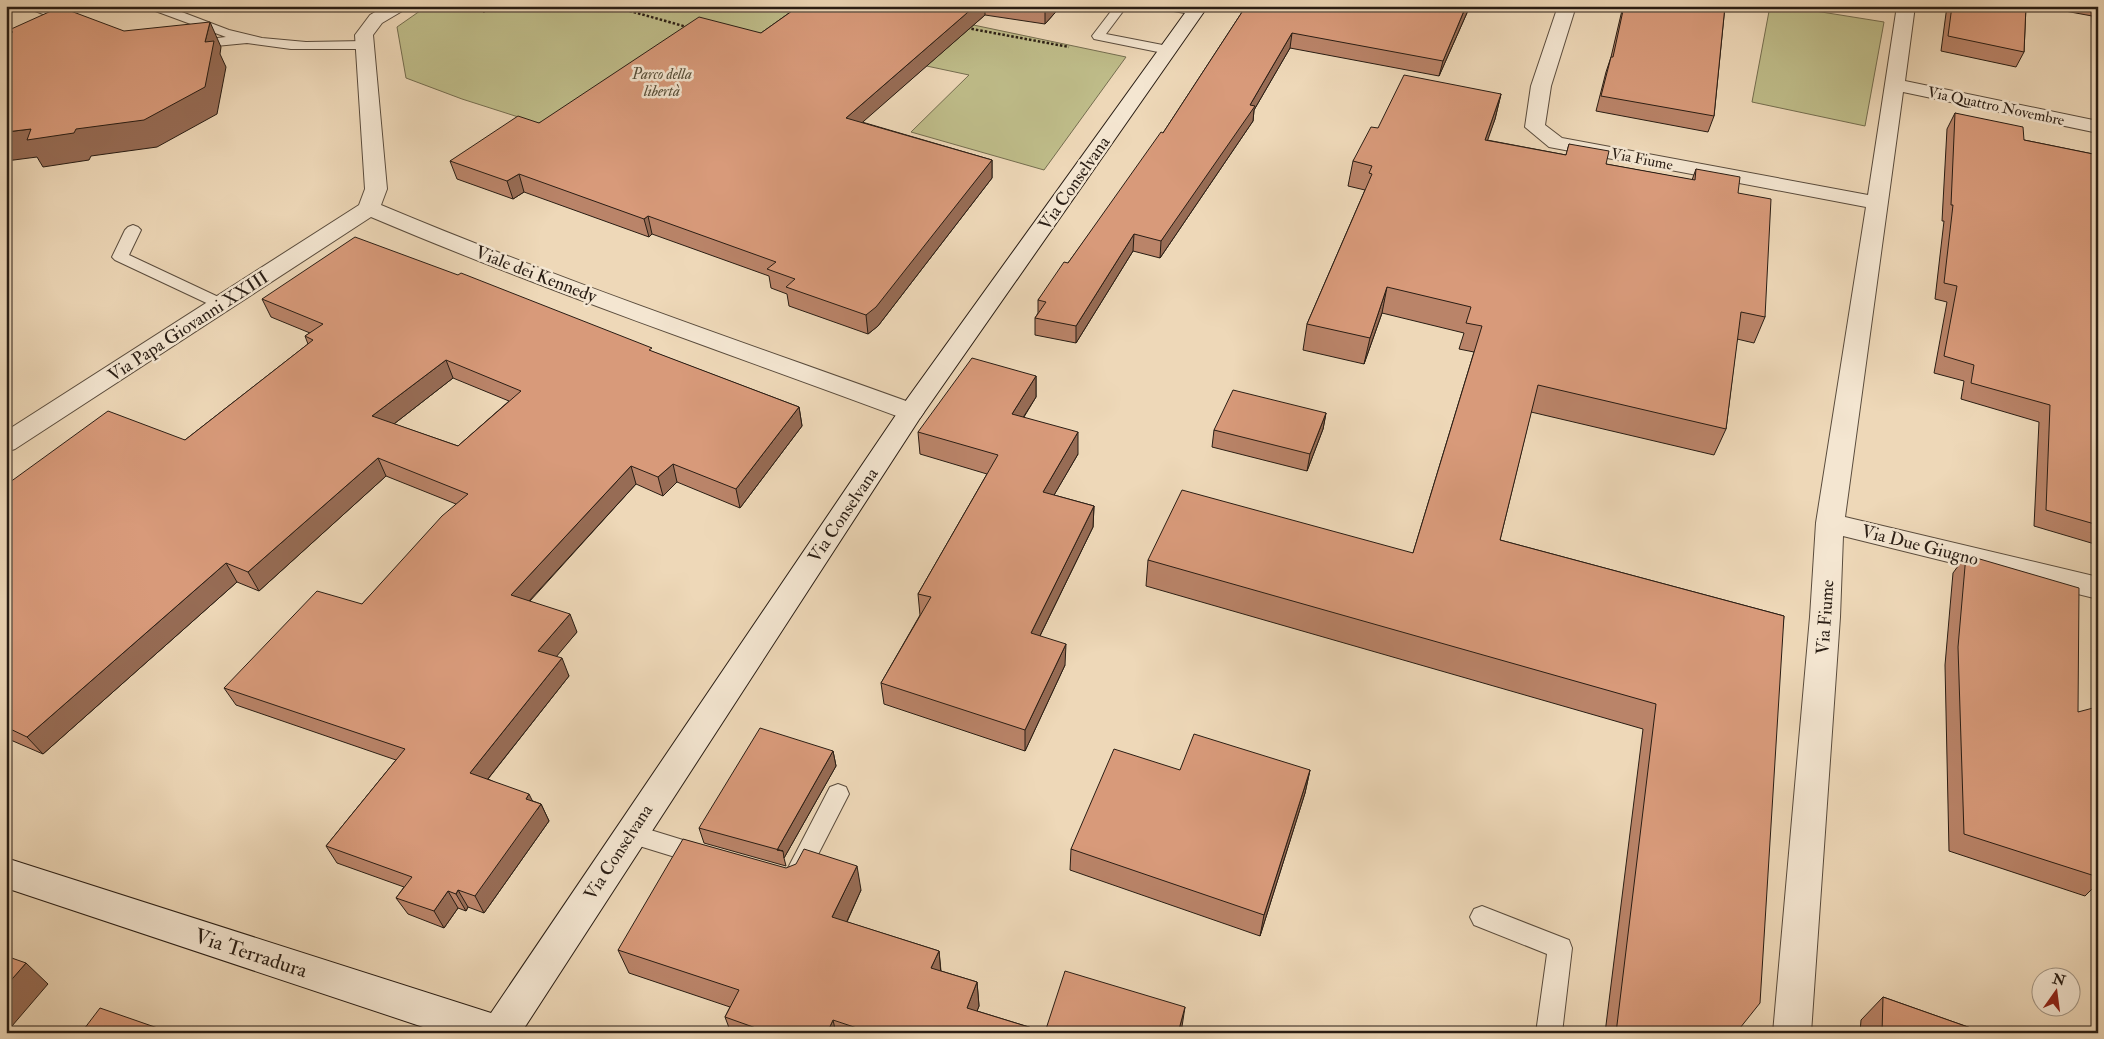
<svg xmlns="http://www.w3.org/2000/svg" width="2104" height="1039" font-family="'IM FELL Double Pica',serif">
<rect width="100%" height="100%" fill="#eed8b8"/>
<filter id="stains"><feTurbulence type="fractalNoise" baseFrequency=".004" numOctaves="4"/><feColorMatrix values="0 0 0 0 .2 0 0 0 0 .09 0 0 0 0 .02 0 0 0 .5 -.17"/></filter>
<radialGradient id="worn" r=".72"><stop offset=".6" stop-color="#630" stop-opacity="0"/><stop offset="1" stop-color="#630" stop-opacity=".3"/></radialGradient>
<!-- green -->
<g fill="#bfbd8a" stroke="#746d4f">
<path d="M 427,6 L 899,6 L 921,14 L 1126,57 L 1044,170 L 911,132 L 969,75 L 856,51 L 678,168 L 462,99 L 406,78 L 397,27 Z"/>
<path d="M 1770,6 L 1784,6 L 1884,22 L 1865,126 L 1752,102 Z"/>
</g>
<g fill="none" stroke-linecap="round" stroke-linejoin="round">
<!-- lane casing -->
<g stroke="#5a4c3d" stroke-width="2">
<g id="lane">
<path d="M 28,6 L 46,6 L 77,18 L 79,21 L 73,25 L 69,24 L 30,9 Z"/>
<path d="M 148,6 L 166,6 L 229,30 L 262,38 L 306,42 L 365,41 L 371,45 L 365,49 L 291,49 L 247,43 L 195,48 L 189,44 L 191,41 L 226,37 L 150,9 Z"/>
<path d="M 1115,6 L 1127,6 L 1106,34 L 1173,47 L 1174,50 L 1173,53 L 1168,54 L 1094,39 L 1092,36 Z"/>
<path d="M 1162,6 L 1190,6 L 1200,8 L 1202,11 L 1196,15 L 1168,10 Z"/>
<path d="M 133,225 L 138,227 L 141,230 L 129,255 L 227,301 L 229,304 L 227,307 L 215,307 L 115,260 L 112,257 L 125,230 L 128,227 Z"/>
<path d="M 838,784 L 846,787 L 849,794 L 805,880 L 797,883 L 789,880 L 785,873 L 789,866 L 830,787 Z"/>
<path d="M 631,824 L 709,848 L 713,855 L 709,862 L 701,865 L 623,841 L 620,834 L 623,827 Z"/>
<path d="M 1482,906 L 1569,940 L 1572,948 L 1562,1033 L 1536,1033 L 1547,954 L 1474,925 L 1470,917 L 1474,909 Z"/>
</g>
</g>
<!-- street casing -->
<g stroke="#5a4c3d" stroke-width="2">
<g id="street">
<path d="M 385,6 L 407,6 L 404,10 L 382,23 L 373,35 L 387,189 L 381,205 C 557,279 740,341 920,406 L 924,412 L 920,418 L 911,420 L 902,418 C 725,352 545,291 371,217 L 15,449 L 6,452 L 6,431 L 359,205 L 365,189 L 355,35 L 370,15 Z"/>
<path d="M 1558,6 L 1576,6 L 1551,86 L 1545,125 L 1562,138 L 1868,195 L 1897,6 L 1915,6 L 1905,81 L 2098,121 L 2098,133 L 1903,92 L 1845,517 L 2098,577 L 2098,599 L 1843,536 L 1840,617 L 1811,1033 L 1773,1033 L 1810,617 L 1816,523 L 1866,207 L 1549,147 L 1525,127 L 1531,86 Z"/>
</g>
</g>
<!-- secondary casing -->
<g stroke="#291d14" stroke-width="2">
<path id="secondary" d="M 1190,6 L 1208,6 L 920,418 L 521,1033 L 441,1033 L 6,888 L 6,858 L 491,1013 L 902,406 Z"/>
</g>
<!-- path -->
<g stroke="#291d14" stroke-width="2.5" stroke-dasharray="2.5 2" stroke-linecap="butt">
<path d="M 612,6 L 687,27"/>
<path d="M 781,6 L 787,8 L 797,6"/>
<path d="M 483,12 L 493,6"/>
<path d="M 967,28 L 1069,47"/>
</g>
<!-- lane -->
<use href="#lane" fill="#f4e6d1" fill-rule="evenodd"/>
<!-- street -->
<use href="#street" fill="#f4e6d1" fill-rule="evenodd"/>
<!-- secondary -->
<use href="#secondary" fill="#f4e6d1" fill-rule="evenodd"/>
</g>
<!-- wall -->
<g fill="#ba8469" stroke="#291d14" fill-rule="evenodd">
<path d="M 799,6 L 1061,6 L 1045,24 L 985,15 L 862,122 L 992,160 L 992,178 L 878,326 L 868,334 L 789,306 L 787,294 L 771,288 L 769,276 L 652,234 L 649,237 L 524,192 L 513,199 L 457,179 L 450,161 L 539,123 L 761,33 Z"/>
<path d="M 1246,6 L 1470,6 L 1439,76 L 1290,48 L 1254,110 L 1253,121 L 1160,258 L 1133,251 L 1076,343 L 1035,335 L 1035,318 L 1038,313 L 1038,300 L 1068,263 L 1163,133 Z"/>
<path d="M 1623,6 L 1725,6 L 1714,116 L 1708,132 L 1596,111 L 1606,72 L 1611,57 Z"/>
<path d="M 1947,6 L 2026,6 L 2024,52 L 2016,67 L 1941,51 Z"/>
<path d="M 2038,6 L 2098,6 L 2098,95 L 2097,46 L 2093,45 L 2092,16 Z"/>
<path d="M 1501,94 L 1495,119 L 1487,140 L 1566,155 L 1569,144 L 1606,164 L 1692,180 L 1696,169 L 1738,193 L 1765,317 L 1754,343 L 1737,339 L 1726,429 L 1714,455 L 1531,412 L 1500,540 L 1784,616 L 1736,1033 L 1605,1033 L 1643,729 L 1146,586 L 1148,560 L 1413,553 L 1474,352 L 1459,349 L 1464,333 L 1382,313 L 1364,364 L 1303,350 L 1307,324 L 1365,190 L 1348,186 L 1353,161 L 1378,128 Z"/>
<path d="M 1955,113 L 2024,140 L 2098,155 L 2098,545 L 2034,526 L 2039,422 L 1961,399 L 1964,381 L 1934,373 L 1947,302 L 1935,299 L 1944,221 L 1942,221 L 1947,129 Z"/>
<path d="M 262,299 L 653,352 L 799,407 L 802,426 L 740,508 L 677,482 L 663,496 L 636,484 L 530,601 L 577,632 L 556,656 L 569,676 L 488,779 L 533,801 L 541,804 L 549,821 L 484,913 L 468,907 L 466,911 L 458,908 L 444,928 L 408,914 L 396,898 L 404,887 L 337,863 L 326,846 L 396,760 L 236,705 L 224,688 L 362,604 L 456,504 L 386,476 L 259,591 L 237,582 L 43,754 L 6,738 L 6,485 L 185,440 L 308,344 L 305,336 L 310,333 L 271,317 ZM 453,378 L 509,401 L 458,446 L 394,424 Z"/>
<path d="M 1036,376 L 1036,397 L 1024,417 L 1078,454 L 1054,495 L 1094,506 L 1093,527 L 1040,636 L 1065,665 L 1025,751 L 884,704 L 881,683 L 920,615 L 918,594 L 987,474 L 920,454 L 918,432 Z"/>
<path d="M 1326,413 L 1323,429 L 1307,471 L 1212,447 L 1214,430 Z"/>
<path d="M 1966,555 L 2078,712 L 2098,754 L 2098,889 L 2093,888 L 2085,896 L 1949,851 L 1945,665 L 1953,573 Z"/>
<path d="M 833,751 L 836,766 L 784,858 L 786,866 L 704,843 L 699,828 Z"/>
<path d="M 1310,770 L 1305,793 L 1260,936 L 1070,870 L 1071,849 Z"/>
<path d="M 861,890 L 847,922 L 939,951 L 941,971 L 977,982 L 979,1006 L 977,1011 L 1045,1032 L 1182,1030 L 1181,1033 L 731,1033 L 725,1017 L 730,1007 L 629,973 L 618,950 Z"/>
<path d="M 1883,997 L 1985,1033 L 1860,1033 L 1861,1020 Z"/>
</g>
<!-- shaded-wall -->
<g fill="#976c55" stroke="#291d14">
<path d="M 975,6 L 985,6 L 985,15 L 848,135 L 846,118 Z"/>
<path d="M 1046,6 L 1061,6 L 1045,24 L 1045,7 Z"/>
<path d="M 1466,6 L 1470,6 L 1439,76 L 1443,61 Z"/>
<path d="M 210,22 L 221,47 L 220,54 L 226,67 L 217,114 L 157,147 L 91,156 L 89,160 L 43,167 L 37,157 L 6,161 L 6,132 L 31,129 L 205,42 Z"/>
<path d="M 1292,33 L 1290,48 L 1254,110 L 1253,121 L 1160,258 L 1161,241 L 1250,105 Z"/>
<path d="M 1501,94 L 1495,119 L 1479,165 L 1485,140 Z"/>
<path d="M 992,160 L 992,178 L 878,326 L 868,334 L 866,315 Z"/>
<path d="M 519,174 L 524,192 L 513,199 L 507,181 Z"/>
<path d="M 648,216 L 652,234 L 649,237 L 644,219 Z"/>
<path d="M 1134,234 L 1133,251 L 1076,343 L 1076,326 Z"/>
<path d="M 1387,287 L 1382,313 L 1364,364 L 1370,338 Z"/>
<path d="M 446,360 L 453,378 L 381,434 L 372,416 Z"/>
<path d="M 1036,376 L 1036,397 L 1012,435 L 1012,414 Z"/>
<path d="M 799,407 L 802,426 L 740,508 L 736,489 Z"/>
<path d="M 1326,413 L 1323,429 L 1307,471 L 1310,454 Z"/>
<path d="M 1078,432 L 1078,454 L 1043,514 L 1043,492 Z"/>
<path d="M 378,458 L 386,476 L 259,591 L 248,572 Z"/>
<path d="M 673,464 L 677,482 L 663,496 L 658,477 Z"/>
<path d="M 631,466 L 636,484 L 518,613 L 511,595 Z"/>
<path d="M 1094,506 L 1093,527 L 1031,654 L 1031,633 Z"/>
<path d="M 226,563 L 237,582 L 43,754 L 27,737 Z"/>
<path d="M 570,614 L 577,632 L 546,669 L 538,651 Z"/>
<path d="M 1066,644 L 1065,665 L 1025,751 L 1025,730 Z"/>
<path d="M 562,658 L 569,676 L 479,790 L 470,773 Z"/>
<path d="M 833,751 L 836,766 L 784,858 L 783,851 L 777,850 Z"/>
<path d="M 1310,770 L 1305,793 L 1260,936 L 1264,915 Z"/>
<path d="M 529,794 L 537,810 L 541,804 L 549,821 L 484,913 L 475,896 L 526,799 Z"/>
<path d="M 857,866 L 861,890 L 838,941 L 832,917 Z"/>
<path d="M 458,890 L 468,907 L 466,911 L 456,894 Z"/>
<path d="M 448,891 L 458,908 L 444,928 L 434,911 Z"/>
<path d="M 939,951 L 941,975 L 931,968 Z"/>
<path d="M 26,963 L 48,984 L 6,1033 L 6,986 Z"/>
<path d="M 977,982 L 979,1006 L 969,1031 L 967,1008 Z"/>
<path d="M 1185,1007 L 1181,1033 L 1178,1033 Z"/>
<path d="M 833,1020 L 836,1033 L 827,1033 Z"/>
</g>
<!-- building -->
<g fill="#d89a7a" stroke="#291d14" fill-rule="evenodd">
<path d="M 799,6 L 975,6 L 846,118 L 992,160 L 876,307 L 866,315 L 786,287 L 795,279 L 767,269 L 776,262 L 648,216 L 644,219 L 519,174 L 507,181 L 450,161 L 518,116 L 539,123 L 699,17 L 761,33 Z"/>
<path d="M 1246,6 L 1466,6 L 1443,61 L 1292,33 L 1250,105 L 1255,106 L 1161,241 L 1134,234 L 1076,326 L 1035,318 L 1046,302 L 1038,300 L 1064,262 L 1068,263 L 1161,132 L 1163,133 Z"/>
<path d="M 1624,6 L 1725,6 L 1714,116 L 1601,96 L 1611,57 L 1613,57 Z"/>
<path d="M 1952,6 L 2026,6 L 2024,52 L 1948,36 Z"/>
<path d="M 60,7 L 124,31 L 210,22 L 205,42 L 214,41 L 205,87 L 144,120 L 76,129 L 74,133 L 27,140 L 31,129 L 6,132 L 6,35 L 13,32 L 9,30 Z"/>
<path d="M 1404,75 L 1501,94 L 1485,140 L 1566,155 L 1569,144 L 1609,151 L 1606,164 L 1695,180 L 1696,169 L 1740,177 L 1738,193 L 1771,199 L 1765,317 L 1741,312 L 1726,429 L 1538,385 L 1500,540 L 1784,616 L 1760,1003 L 1736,1033 L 1616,1033 L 1656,704 L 1148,560 L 1182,490 L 1413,553 L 1482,326 L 1466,323 L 1471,307 L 1387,287 L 1370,338 L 1307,324 L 1372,174 L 1369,173 L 1372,166 L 1353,161 L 1371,127 L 1378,128 Z"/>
<path d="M 1955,113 L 2023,127 L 2024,140 L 2098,155 L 2098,525 L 2046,510 L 2050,405 L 1971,383 L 1974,365 L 1944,356 L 1957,286 L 1944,283 L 1953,205 L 1951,205 Z"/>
<path d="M 355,237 L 458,275 L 461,273 L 652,348 L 649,350 L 799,407 L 736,489 L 673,464 L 658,477 L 631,466 L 511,595 L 570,614 L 538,651 L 562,658 L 470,773 L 529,794 L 526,799 L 541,804 L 475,896 L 458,890 L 456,894 L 448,891 L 434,911 L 396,898 L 412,877 L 326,846 L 405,749 L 224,688 L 317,591 L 362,604 L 442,516 L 468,494 L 378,458 L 248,572 L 226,563 L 27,737 L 6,727 L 6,485 L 108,411 L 185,440 L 313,340 L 305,336 L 323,324 L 262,299 ZM 446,360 L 521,391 L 458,446 L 372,416 Z"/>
<path d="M 972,358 L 1036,376 L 1012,414 L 1078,432 L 1043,492 L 1094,506 L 1031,633 L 1066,644 L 1025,730 L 881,683 L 931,597 L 918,594 L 998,455 L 918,432 Z"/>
<path d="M 1233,390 L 1326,413 L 1310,454 L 1214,430 Z"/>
<path d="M 1966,555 L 2079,588 L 2078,712 L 2093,708 L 2098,754 L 2098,877 L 1964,834 L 1958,647 Z"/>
<path d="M 760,728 L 833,751 L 777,850 L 783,851 L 699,828 Z"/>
<path d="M 1194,734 L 1310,770 L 1264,915 L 1071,849 L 1114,749 L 1180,770 Z"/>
<path d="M 683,839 L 786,868 L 796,864 L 804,849 L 857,866 L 832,917 L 939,951 L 931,968 L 977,982 L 967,1008 L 1045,1032 L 1065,971 L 1185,1007 L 1178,1033 L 872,1033 L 833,1020 L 827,1033 L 770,1033 L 725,1017 L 739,990 L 618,950 Z"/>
<path d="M 6,956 L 26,963 L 6,986 Z"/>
<path d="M 1883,997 L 1985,1033 L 1882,1033 Z"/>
<path d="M 100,1008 L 172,1033 L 81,1033 Z"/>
</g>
<g text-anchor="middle" stroke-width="5" stroke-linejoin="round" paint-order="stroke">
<!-- far-park labels -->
<g font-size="15" font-style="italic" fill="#564d37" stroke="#f4e6d1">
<text x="662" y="79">Parco della<tspan x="662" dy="17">libertà</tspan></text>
</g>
<!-- far-street labels -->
<g font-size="15" fill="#291d14" stroke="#f4e6d1">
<text transform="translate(1996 106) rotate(12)" y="5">Via Quattro Novembre</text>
<text transform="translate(1642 159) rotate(11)" y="5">Via Fiume</text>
</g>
<!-- street labels -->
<g font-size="18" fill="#291d14" stroke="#f4e6d1">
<text transform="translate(1074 183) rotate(-55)" y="6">Via Conselvana</text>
<text transform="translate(536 274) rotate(21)" y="6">Viale dei Kennedy</text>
<text transform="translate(188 326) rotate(-33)" y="6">Via Papa Giovanni XXIII</text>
<text transform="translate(843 515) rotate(-56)" y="6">Via Conselvana</text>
<text transform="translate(1920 545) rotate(14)" y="6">Via Due Giugno</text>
<text transform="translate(1825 617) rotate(-86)" y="6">Via Fiume</text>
<text transform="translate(618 852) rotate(-57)" y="6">Via Conselvana</text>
</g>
<!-- near-street labels -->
<g font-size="21" fill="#291d14" stroke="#f4e6d1">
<text transform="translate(251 953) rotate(18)" y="7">Via Terradura</text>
</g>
</g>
<!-- margin -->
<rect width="2104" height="1039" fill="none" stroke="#eed8b8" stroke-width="25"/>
<rect x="8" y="8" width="2089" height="1024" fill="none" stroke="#291d14" stroke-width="2.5"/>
<rect x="12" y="12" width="2079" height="1014" fill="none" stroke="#291d14"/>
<!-- north arrow -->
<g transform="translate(2056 992) rotate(14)"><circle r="24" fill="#f4e6d1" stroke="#a39685"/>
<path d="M0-4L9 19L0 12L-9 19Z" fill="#8f2418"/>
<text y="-8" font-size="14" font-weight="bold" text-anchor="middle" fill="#291d14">N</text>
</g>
<rect width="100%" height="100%" filter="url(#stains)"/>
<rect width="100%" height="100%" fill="url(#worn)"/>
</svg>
